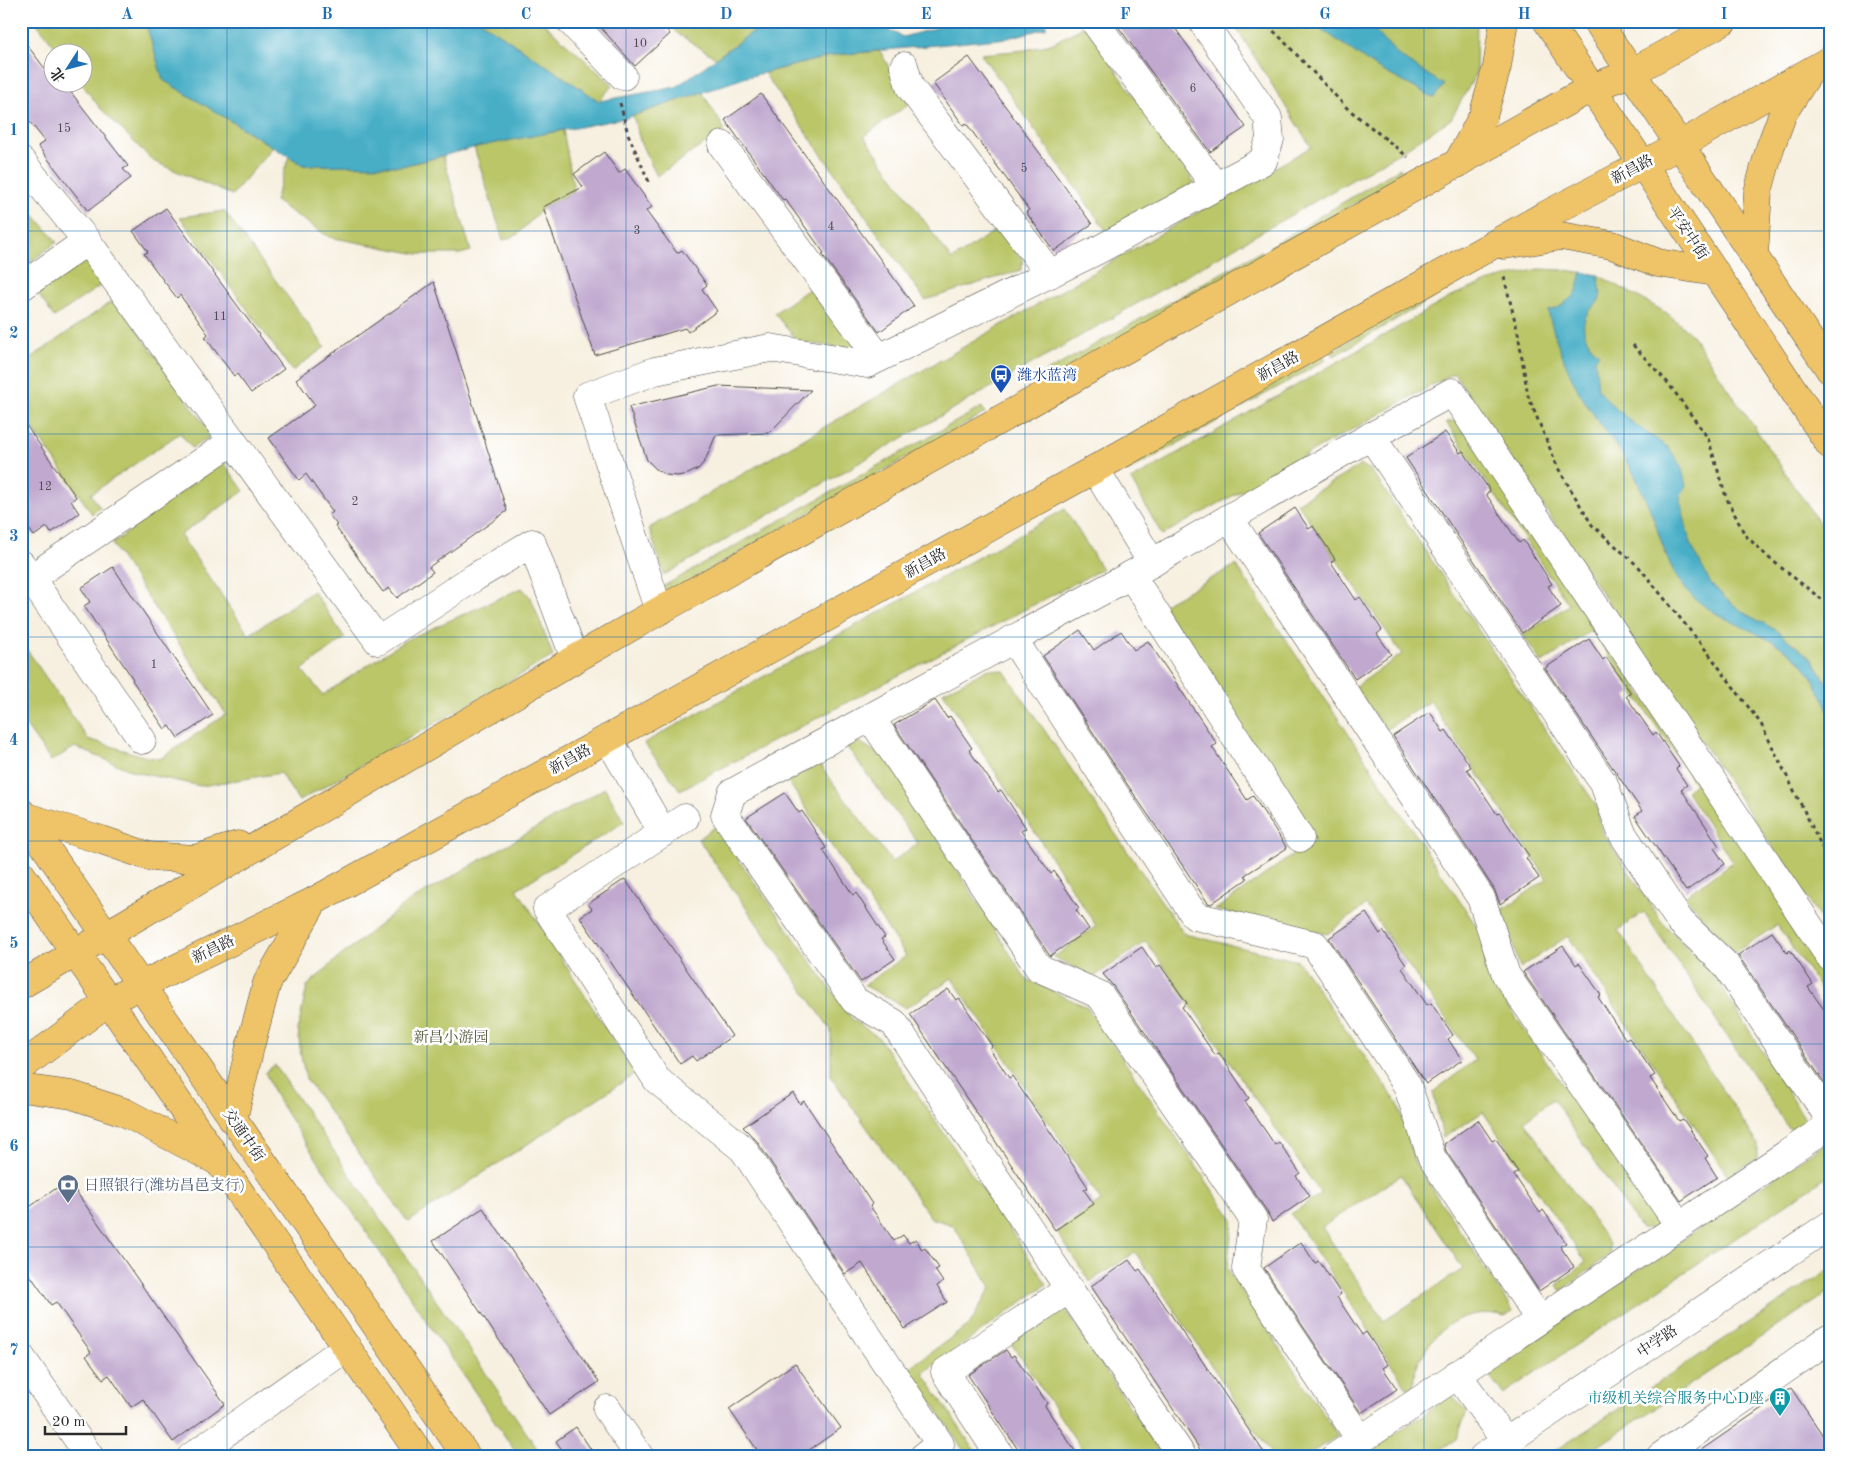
<svg xmlns="http://www.w3.org/2000/svg" width="1851" height="1478" font-family="'Old Standard TT','Noto Serif SC',serif">
<rect width="100%" height="100%" fill="#fff"/>
<filter id="ink" filterUnits="userSpaceOnUse"><feTurbulence type="fractalNoise" baseFrequency=".02" numOctaves="2"/><feDisplacementMap in="SourceGraphic" scale="10" xChannelSelector="R" yChannelSelector="G"/><feConvolveMatrix kernelMatrix="1 2 1 2 8 2 1 2 1" color-interpolation-filters="sRGB"/></filter>
<filter id="wash" filterUnits="userSpaceOnUse"><feTurbulence type="fractalNoise" baseFrequency=".0096" numOctaves="4" result="noise"/><feDisplacementMap in="SourceGraphic" scale="20" xChannelSelector="R" yChannelSelector="G"/><feGaussianBlur stdDeviation="1.12" result="paint"/><feColorMatrix in="noise" values="0 0 0 0 0 0 0 0 0 0 0 0 0 0 0 0 0 1.4 0 .05"/><feComposite in="paint" operator="in"/></filter>
<g filter="url(#wash)">
<rect width="100%" height="100%" fill="#f7f0e0"/>
<!-- green -->
<g fill="#bac668" stroke="#72784a" fill-rule="evenodd">
<path d="M 35,21 L 145,21 L 164,80 L 273,147 L 232,195 L 153,161 L 100,108 L 81,83 L 82,82 L 82,52 L 59,52 Z"/>
<path d="M 480,21 L 541,21 L 613,85 L 599,101 Z"/>
<path d="M 666,21 L 796,21 L 751,33 L 716,58 L 677,33 Z"/>
<path d="M 1232,21 L 1477,21 L 1476,74 L 1451,119 L 1399,153 L 664,575 L 649,528 L 1311,147 Z"/>
<path d="M 1085,26 L 1195,183 L 1107,232 L 981,54 L 1025,50 L 1051,44 Z"/>
<path d="M 880,51 L 909,104 L 864,136 L 952,260 L 997,229 L 1023,260 L 1021,270 L 925,300 L 764,73 L 835,55 Z"/>
<path d="M 702,92 L 725,130 L 657,176 L 641,144 L 633,116 Z"/>
<path d="M 563,130 L 574,191 L 543,208 L 517,235 L 503,240 L 474,147 Z"/>
<path d="M 289,156 L 303,165 L 402,166 L 443,156 L 471,251 L 460,254 L 418,254 L 329,237 L 275,201 Z"/>
<path d="M 1400,168 L 1404,174 L 1273,252 L 1269,247 Z"/>
<path d="M 21,199 L 57,242 L 21,269 Z"/>
<path d="M 224,211 L 325,347 L 292,371 L 180,217 Z"/>
<path d="M 1261,251 L 1266,258 L 1046,382 L 1041,375 Z"/>
<path d="M 85,260 L 103,284 L 54,317 L 36,291 L 77,261 Z"/>
<path d="M 1539,269 L 1565,270 L 1598,275 L 1667,313 L 1692,335 L 1830,539 L 1830,933 L 1454,373 L 1162,535 L 1131,480 L 1456,294 L 1490,281 Z"/>
<path d="M 1456,276 L 1461,281 L 1334,356 L 1331,352 Z"/>
<path d="M 815,285 L 862,350 L 798,342 L 774,313 Z"/>
<path d="M 115,299 L 212,435 L 192,448 L 180,433 L 91,494 L 100,508 L 92,514 L 21,411 L 21,365 Z"/>
<path d="M 1323,355 L 1326,360 L 1127,472 L 1125,466 Z"/>
<path d="M 982,407 L 985,413 L 665,595 L 662,587 Z"/>
<path d="M 1459,421 L 1830,977 L 1830,1003 L 1777,925 L 1734,953 L 1685,896 L 1733,862 L 1686,791 L 1695,784 L 1592,630 L 1542,663 L 1523,635 L 1569,605 L 1446,422 Z"/>
<path d="M 224,463 L 244,491 L 180,535 L 249,635 L 313,591 L 345,638 L 302,670 L 323,695 L 404,641 L 522,588 L 531,598 L 553,656 L 299,801 L 280,773 L 201,786 L 135,772 L 75,747 L 51,761 L 21,719 L 21,641 L 88,739 L 143,756 L 160,759 L 226,714 L 112,544 L 217,465 Z"/>
<path d="M 1361,465 L 1371,470 L 1596,805 L 1603,833 L 1662,922 L 1715,976 L 1808,1124 L 1796,1132 L 1787,1126 L 1644,912 L 1618,930 L 1758,1144 L 1758,1158 L 1728,1176 L 1568,936 L 1520,968 L 1502,910 L 1547,879 L 1430,701 L 1385,730 L 1355,687 L 1402,654 L 1297,503 Z"/>
<path d="M 1065,509 L 1102,569 L 680,790 L 644,743 Z"/>
<path d="M 1236,565 L 1477,927 L 1494,985 L 1658,1224 L 1651,1229 L 1641,1229 L 1553,1099 L 1524,1121 L 1609,1243 L 1610,1254 L 1561,1291 L 1557,1285 L 1586,1262 L 1483,1112 L 1443,1138 L 1433,1092 L 1475,1060 L 1366,905 L 1327,934 L 1215,910 L 1314,840 L 1162,605 Z"/>
<path d="M 989,669 L 1004,671 L 1184,934 L 1298,961 L 1398,1104 L 1415,1163 L 1513,1311 L 1505,1316 C 1470,1307 1441,1322 1424,1353 C 1417,1363 1413,1373 1414,1385 L 1408,1389 L 1291,1214 L 1321,1194 L 1146,941 L 1094,977 L 1054,957 L 1096,926 L 943,692 ZM 1401,1175 L 1463,1269 L 1384,1321 L 1322,1227 Z"/>
<path d="M 858,741 L 888,760 L 1026,979 L 1087,1007 L 1233,1220 L 1227,1268 L 1338,1436 L 1304,1457 L 1273,1457 L 1135,1252 L 1090,1282 L 1057,1232 L 1101,1201 L 952,978 L 906,1008 L 864,985 L 906,956 L 787,780 L 819,764 L 892,862 L 918,843 L 847,747 Z"/>
<path d="M 605,788 L 624,822 L 517,889 L 635,1074 L 408,1222 L 306,1079 L 301,1056 L 298,1029 L 307,986 L 337,959 L 405,904 Z"/>
<path d="M 715,827 L 852,1019 L 879,1038 L 1047,1284 L 923,1373 L 979,1457 L 968,1457 L 909,1368 L 969,1325 L 991,1287 L 953,1225 L 931,1218 L 831,1077 L 831,1030 L 698,839 Z"/>
<path d="M 275,1065 L 543,1457 L 519,1457 L 301,1136 L 275,1095 L 265,1072 Z"/>
<path d="M 1830,1140 L 1830,1175 L 1503,1394 L 1487,1372 Z"/>
<path d="M 1830,1269 L 1830,1291 L 1582,1457 L 1546,1457 Z"/>
<path d="M 1059,1301 L 1163,1457 L 1087,1457 L 1009,1340 Z"/>
<path d="M 1452,1395 L 1467,1412 L 1456,1439 L 1429,1457 L 1361,1457 Z"/>
</g>
<!-- water -->
<g fill="#47aec6" stroke="#396c78">
<path d="M 145,21 L 480,21 L 599,101 L 676,87 L 751,33 L 796,21 L 870,21 L 903,37 L 961,21 L 1047,21 L 1046,28 L 1008,38 L 835,55 L 747,77 L 626,118 L 481,146 L 402,166 L 303,165 L 163,80 Z"/>
<path d="M 1310,21 L 1366,21 L 1399,56 L 1444,85 L 1434,98 L 1375,67 Z"/>
<path d="M 1582,272 L 1598,275 C 1599,281 1602,292 1600,298 C 1597,306 1589,309 1586,316 C 1579,331 1589,345 1599,354 L 1595,359 L 1598,389 L 1609,402 L 1634,424 L 1669,448 L 1681,466 L 1686,485 L 1680,498 L 1690,543 L 1710,582 L 1725,598 L 1746,614 L 1776,630 L 1812,659 L 1830,688 L 1830,714 C 1823,699 1814,677 1802,664 C 1774,633 1721,625 1690,594 C 1670,573 1663,546 1654,520 C 1649,506 1642,491 1636,478 C 1621,447 1596,422 1579,392 C 1566,367 1554,338 1548,311 L 1558,308 L 1576,294 Z"/>
</g>
<g id="blocks">
<!-- building -->
<g fill="#c0a8cf">
<path d="M 595,21 L 659,21 L 670,34 L 635,66 Z"/>
<path d="M 1114,21 L 1170,21 L 1246,127 L 1210,152 Z"/>
<path d="M 21,37 L 52,78 L 52,82 L 63,82 L 128,166 L 123,169 L 131,178 L 88,211 L 38,146 L 45,141 L 21,111 Z"/>
<path d="M 969,57 L 1092,224 L 1054,251 L 1026,212 L 1029,210 L 966,123 L 963,125 L 933,83 Z"/>
<path d="M 761,94 L 914,306 L 879,332 L 822,254 L 824,253 L 785,199 L 783,200 L 725,120 Z"/>
<path d="M 604,152 L 619,173 L 625,169 L 652,207 L 646,211 L 677,253 L 682,250 L 707,285 L 702,289 L 717,311 L 688,332 L 685,328 L 595,355 L 543,207 L 583,187 L 574,174 Z"/>
<path d="M 166,208 L 284,369 L 251,393 L 237,374 L 234,376 L 205,337 L 208,334 L 180,295 L 177,298 L 163,280 L 144,254 L 148,252 L 133,231 Z"/>
<path d="M 434,282 L 507,511 L 429,567 L 433,572 L 397,598 L 389,588 L 383,592 L 374,580 L 335,526 L 337,525 L 329,515 L 333,512 L 306,474 L 299,480 L 269,438 L 315,405 L 296,379 Z"/>
<path d="M 718,386 L 811,390 L 769,433 L 716,435 L 705,461 L 698,469 L 688,474 L 677,476 L 666,475 L 656,469 L 647,460 L 629,407 Z"/>
<path d="M 21,418 L 76,497 L 71,501 L 79,513 L 51,533 L 47,527 L 34,536 L 21,518 Z"/>
<path d="M 1445,432 L 1460,453 L 1463,451 L 1490,491 L 1486,494 L 1519,543 L 1523,540 L 1552,584 L 1548,586 L 1561,606 L 1522,633 L 1406,458 Z"/>
<path d="M 1295,508 L 1309,529 L 1313,526 L 1335,559 L 1331,562 L 1356,600 L 1360,597 L 1382,630 L 1377,634 L 1391,654 L 1355,679 L 1258,533 Z"/>
<path d="M 113,567 L 213,715 L 178,738 L 170,726 L 165,729 L 132,680 L 133,679 L 84,606 L 90,602 L 81,588 Z"/>
<path d="M 1080,630 L 1094,650 L 1121,631 L 1134,650 L 1148,641 L 1217,744 L 1212,747 L 1247,800 L 1253,796 L 1287,848 L 1245,875 L 1247,879 L 1211,904 L 1208,903 L 1123,778 L 1043,656 Z"/>
<path d="M 1589,639 L 1603,660 L 1606,657 L 1631,693 L 1626,696 L 1653,735 L 1656,732 L 1679,766 L 1676,769 L 1687,785 L 1681,789 L 1719,846 L 1714,848 L 1725,864 L 1686,891 L 1635,816 L 1642,811 L 1545,668 Z"/>
<path d="M 935,700 L 947,718 L 950,716 L 972,748 L 969,750 L 998,792 L 1001,790 L 1026,828 L 1021,831 L 1051,874 L 1054,871 L 1079,908 L 1076,910 L 1089,929 L 1050,956 L 894,725 Z"/>
<path d="M 1430,712 L 1443,732 L 1446,730 L 1471,767 L 1467,769 L 1497,814 L 1500,813 L 1529,856 L 1526,858 L 1539,878 L 1500,904 L 1494,889 L 1393,736 Z"/>
<path d="M 785,793 L 799,813 L 802,811 L 826,848 L 823,850 L 853,895 L 856,893 L 885,937 L 881,939 L 895,959 L 861,982 L 746,818 Z"/>
<path d="M 625,879 L 732,1036 L 696,1061 L 692,1056 L 680,1064 L 580,917 L 592,909 L 588,904 Z"/>
<path d="M 1366,913 L 1380,934 L 1383,931 L 1406,965 L 1402,968 L 1427,1005 L 1431,1003 L 1453,1035 L 1448,1039 L 1462,1060 L 1426,1084 L 1329,938 Z"/>
<path d="M 1772,932 L 1787,953 L 1790,950 L 1813,984 L 1808,987 L 1830,1018 L 1830,1091 L 1738,955 Z"/>
<path d="M 1563,946 L 1576,965 L 1579,963 L 1601,995 L 1598,997 L 1626,1040 L 1629,1038 L 1655,1075 L 1650,1078 L 1679,1121 L 1683,1119 L 1708,1156 L 1705,1158 L 1717,1177 L 1681,1201 L 1523,972 Z"/>
<path d="M 1142,947 L 1156,968 L 1160,965 L 1187,1003 L 1182,1007 L 1215,1055 L 1219,1053 L 1249,1098 L 1245,1101 L 1275,1145 L 1279,1142 L 1300,1173 L 1296,1176 L 1310,1196 L 1272,1222 L 1266,1210 L 1113,986 L 1103,974 Z"/>
<path d="M 948,989 L 956,1000 L 959,998 L 992,1046 L 990,1049 L 1009,1078 L 1012,1076 L 1088,1187 L 1084,1190 L 1094,1204 L 1055,1230 L 910,1014 Z"/>
<path d="M 793,1093 L 800,1104 L 804,1101 L 872,1204 L 870,1206 L 894,1241 L 903,1235 L 909,1243 L 916,1239 L 922,1250 L 925,1248 L 939,1268 L 935,1270 L 943,1282 L 937,1286 L 947,1302 L 905,1329 L 862,1263 L 845,1274 L 756,1140 L 743,1127 Z"/>
<path d="M 1478,1120 L 1492,1141 L 1496,1139 L 1518,1172 L 1514,1175 L 1540,1213 L 1543,1210 L 1566,1243 L 1560,1246 L 1574,1267 L 1539,1291 L 1446,1151 L 1444,1144 Z"/>
<path d="M 68,1180 L 225,1404 L 173,1442 L 143,1399 L 131,1407 L 109,1375 L 103,1379 L 86,1356 L 91,1352 L 56,1302 L 51,1305 L 21,1262 L 21,1213 Z"/>
<path d="M 483,1208 L 599,1382 L 549,1415 L 433,1241 Z"/>
<path d="M 1301,1242 L 1315,1263 L 1319,1261 L 1341,1294 L 1337,1297 L 1362,1335 L 1366,1332 L 1388,1365 L 1383,1368 L 1397,1389 L 1361,1413 L 1264,1268 Z"/>
<path d="M 1129,1260 L 1137,1271 L 1140,1269 L 1267,1457 L 1205,1457 L 1091,1286 Z"/>
<path d="M 1006,1350 L 1011,1357 L 1014,1355 L 1047,1403 L 1045,1406 L 1079,1457 L 1023,1457 L 968,1375 Z"/>
<path d="M 795,1363 L 841,1428 L 799,1457 L 762,1457 L 729,1409 Z"/>
<path d="M 1791,1388 L 1830,1446 L 1830,1457 L 1691,1457 Z"/>
<path d="M 576,1427 L 596,1457 L 567,1457 L 556,1441 Z"/>
</g>
</g>
</g>
<g filter="url(#ink)">
<use href="#blocks" fill-opacity="0" stroke="#4a4946" stroke-width="1"/>
<g fill="none" stroke-linecap="round" stroke-linejoin="round">
<!-- minor casing -->
<g stroke="#4a4946" stroke-width="29">
<g id="minor">
<path d="M 570,21 L 623,76"/>
<path d="M 1094,21 L 1216,187"/>
<path d="M 904,66 L 910,87 L 1050,274"/>
<path d="M 722,145 L 879,358"/>
<path d="M 21,161 L 87,241 L 378,641 L 475,577 L 532,543 L 575,659"/>
<path d="M 21,287 L 87,241"/>
<path d="M 1371,436 L 1604,784 L 1622,833 L 1680,921 L 1725,964 L 1830,1119"/>
<path d="M 1095,469 L 1152,563"/>
<path d="M 1229,518 L 1481,898 L 1506,975 L 1679,1225"/>
<path d="M 21,564 L 142,740"/>
<path d="M 1131,575 L 1300,838"/>
<path d="M 31,578 L 233,441"/>
<path d="M 659,611 L 587,396 L 655,371 L 770,348 L 867,364 L 1098,250 L 1263,161 L 1270,139 L 1268,118 L 1202,21"/>
<path d="M 1013,639 L 1195,916 L 1315,945 L 1407,1085 L 1432,1158 L 1539,1319"/>
<path d="M 870,717 L 1039,968 L 1100,995 L 1253,1219 L 1246,1269 L 1360,1439"/>
<path d="M 608,738 L 663,833"/>
<path d="M 685,818 L 547,909 L 657,1080 L 743,1149 L 940,1444 L 923,1457"/>
<path d="M 21,1357 L 90,1457"/>
<path d="M 1457,1374 L 1506,1442"/>
<path d="M 607,1409 L 640,1457"/>
<path d="M 191,1457 L 347,1347"/>
<path d="M 1001,1457 L 945,1372 L 1069,1289"/>
<path d="M 1183,1457 L 1069,1289 L 894,1023 L 855,1001 L 725,815 L 732,793 L 1131,575 L 1350,448 L 1452,392 L 1830,957"/>
<path d="M 1335,1457 L 1830,1125"/>
<path d="M 1483,1457 L 1830,1225"/>
<path d="M 1660,1457 L 1830,1338"/>
</g>
</g>
<!-- major casing -->
<g stroke="#4a4946" stroke-width="29">
<g id="major">
<path d="M 1547,21 L 1830,445"/>
<path d="M 1597,21 L 1830,370"/>
<path d="M 1457,164 L 1483,116 L 1497,67 L 1504,21"/>
<path d="M 1504,245 L 1561,236 L 1612,245 L 1658,263 L 1715,272"/>
<path d="M 1754,256 L 1758,192 L 1770,148 L 1783,113 L 1808,74"/>
<path d="M 21,812 L 467,1457"/>
<path d="M 23,816 L 102,840 L 148,856 L 195,859 L 238,845"/>
<path d="M 21,874 L 422,1457"/>
<path d="M 21,985 L 575,659 L 659,611 L 1591,88 L 1631,73 L 1723,21"/>
<path d="M 21,1067 L 109,1001 L 314,901 L 1095,469 L 1542,217 L 1680,145 L 1830,60"/>
<path d="M 21,1088 L 72,1095 L 124,1112 L 217,1161"/>
<path d="M 233,1120 L 250,1047 L 267,983 L 314,901"/>
</g>
</g>
<!-- path -->
<g stroke="#4a4946" stroke-width="3" stroke-dasharray="4 4" stroke-linecap="butt">
<path d="M 1261,21 L 1278,35 L 1347,108 L 1408,157"/>
<path d="M 620,103 L 628,134 L 649,182"/>
<path d="M 1504,277 L 1518,333 L 1528,396 L 1558,468 L 1592,525 L 1639,567 L 1709,654 L 1761,724 L 1830,863"/>
<path d="M 1633,345 L 1668,383 L 1708,438 L 1726,497 L 1745,535 L 1769,558 L 1830,606"/>
</g>
<!-- minor -->
<use href="#minor" stroke="#fff" stroke-width="28"/>
<!-- major -->
<use href="#major" stroke="#efc469" stroke-width="28"/>
</g>
</g>
<!-- grid -->
<path fill="none" stroke="#1f6fb2" stroke-width="1" stroke-opacity="0.55" d="M 227,21 L 227,1457M 427,21 L 427,1457M 626,21 L 626,1457M 826,21 L 826,1457M 1025,21 L 1025,1457M 1225,21 L 1225,1457M 1424,21 L 1424,1457M 1624,21 L 1624,1457M 21,231 L 1830,231M 21,434 L 1830,434M 21,637 L 1830,637M 21,841 L 1830,841M 21,1044 L 1830,1044M 21,1247 L 1830,1247"/>
<!-- icons -->
<defs>
<g id="bus-pin" transform="scale(1.125)"><path d="M0 17L-7.5 6A9.5 9.5 0 1 1 7.5 6Z" fill="#1a4fb4" stroke="#fff"/><path d="M-5-6H5V4H4V6H2V4H-2V6H-4V4H-5ZM-3.5-4V0h7V-4ZM-3.5 1.2v1.5H-2V1.2ZM2 1.2v1.5H3.5V1.2Z" fill="#fff"/></g>
<g id="bank-pin" transform="scale(1.125)"><path d="M0 17L-7.5 6A9.5 9.5 0 1 1 7.5 6Z" fill="#5c6f8a" stroke="#fff"/><path d="M-6-4H6V4H-6ZM0-2.3a2.3 2.3 0 1 0 0 4.6a2.3 2.3 0 1 0 0-4.6Z" fill="#fff"/></g>
<g id="building-pin" transform="scale(1.125)"><path d="M0 17L-7.5 6A9.5 9.5 0 1 1 7.5 6Z" fill="#0f9aa8" stroke="#fff"/><path d="M-4-6H4V6H1V3H-1V6H-4ZM-2.5-4.3h1.7v1.8h-1.7ZM.8-4.3h1.7v1.8H.8ZM-2.5-1h1.7V.8h-1.7ZM.8-1h1.7V.8H.8Z" fill="#fff"/></g>
</defs>
<g fill-rule="evenodd">
<use href="#bus-pin" x="1001" y="375"/>
<use href="#bank-pin" x="68" y="1185"/>
<use href="#building-pin" x="1780" y="1398"/>
</g>
<g text-anchor="middle" stroke-width="5" stroke-linejoin="round" paint-order="stroke">
<!-- number labels -->
<g font-size="12" fill="#504a54">
<text x="640" y="47">10</text>
<text x="1193" y="92">6</text>
<text x="64" y="132">15</text>
<text x="1024" y="172">5</text>
<text x="831" y="230">4</text>
<text x="637" y="234">3</text>
<text x="220" y="320">11</text>
<text x="45" y="490">12</text>
<text x="355" y="505">2</text>
<text x="154" y="668">1</text>
</g>
<!-- street labels -->
<g font-size="15" fill="#2b2b2b" stroke="#fff">
<text transform="translate(1632 169) rotate(-28)" y="5">新昌路</text>
<text transform="translate(1688 233) rotate(56)" y="5">平安中街</text>
<text transform="translate(1278 366) rotate(-29)" y="5">新昌路</text>
<text transform="translate(925 563) rotate(-29)" y="5">新昌路</text>
<text transform="translate(570 759) rotate(-29)" y="5">新昌路</text>
<text transform="translate(213 949) rotate(-26)" y="5">新昌路</text>
<text transform="translate(244 1135) rotate(55)" y="5">交通中街</text>
<text transform="translate(1657 1341) rotate(-34)" y="5">中学路</text>
</g>
<!-- transit labels -->
<g font-size="15" fill="#164399" stroke="#fff" text-anchor="start">
<text x="1017" y="380">潍水蓝湾</text>
</g>
<!-- park labels -->
<g font-size="15" fill="#565a3d" stroke="#fff">
<text x="451" y="1042">新昌小游园</text>
</g>
<!-- service labels -->
<g font-size="15" fill="#4e5e75" stroke="#fff" text-anchor="start">
<text x="84" y="1190">日照银行(潍坊昌邑支行)</text>
</g>
<!-- culture labels -->
<g font-size="15" fill="#0d838f" stroke="#fff" text-anchor="end">
<text x="1764" y="1403">市级机关综合服务中心D座</text>
</g>
</g>
<!-- margin -->
<rect width="1851" height="1478" fill="none" stroke="#fff" stroke-width="55"/>
<!-- north arrow -->
<g transform="translate(68 68) rotate(234)"><circle r="24" fill="#ffffff" stroke="#aaaaaa"/>
<path d="M0-4L9 19L0 12L-9 19Z" fill="#1f6fb2"/>
<text y="-8" font-size="14" font-weight="bold" text-anchor="middle" fill="#2b2b2b">北</text>
</g>
<!-- scale -->
<path d="M45 1426v8h81v-8" fill="none" stroke="#2b2b2b" stroke-width="2.5"/>
<text x="52" y="1426" font-size="15" fill="#2b2b2b" stroke="#ffffff" stroke-width="4" paint-order="stroke">20 m</text>
<rect x="28" y="28" width="1796" height="1422" fill="none" stroke="#1f6fb2" stroke-width="2"/>
<g font-size="16" text-anchor="middle" font-weight="bold" fill="#1f6fb2">
<text x="127" y="19">A</text>
<text x="327" y="19">B</text>
<text x="526" y="19">C</text>
<text x="726" y="19">D</text>
<text x="926" y="19">E</text>
<text x="1125" y="19">F</text>
<text x="1325" y="19">G</text>
<text x="1524" y="19">H</text>
<text x="1724" y="19">I</text>
<text x="14" y="135">1</text>
<text x="14" y="338">2</text>
<text x="14" y="541">3</text>
<text x="14" y="745">4</text>
<text x="14" y="948">5</text>
<text x="14" y="1151">6</text>
<text x="14" y="1355">7</text>
</g>
</svg>
